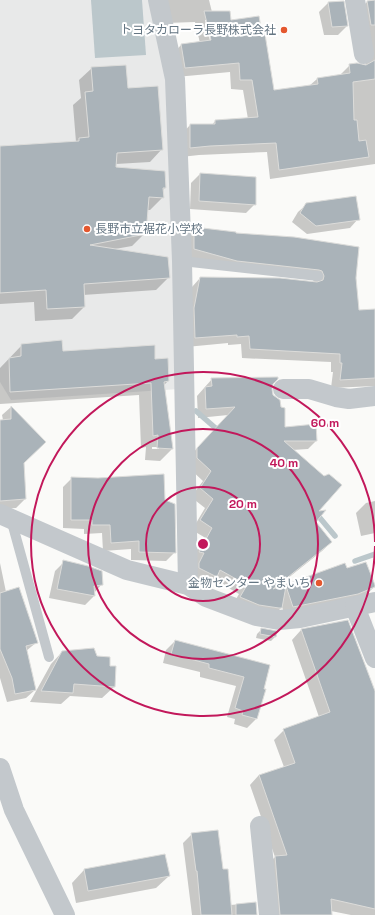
<svg xmlns="http://www.w3.org/2000/svg" width="375" height="915" font-family="'Space Grotesk','Noto Sans JP',sans-serif">
<rect width="100%" height="100%" fill="#fafaf8"/>
<!-- built -->
<path fill="#e8e9e9" d="M 0,0 L 151,0 L 168,77 L 179,389 L 11,400 L 0,382 Z"/>
<!-- water -->
<path fill="#bbc7cb" d="M 91,0 L 142,0 L 146,55 L 95,58 Z"/>
<!-- shadow -->
<g fill="#0003" fill-rule="evenodd">
<path d="M 162,0 L 209,0 L 212,12 L 230,21 L 273,91 L 309,86 L 317,79 L 340,75 L 350,65 L 366,67 L 358,11 L 367,2 L 375,1 L 375,164 L 270,179 L 267,152 L 199,155 L 181,157 L 181,135 L 190,125 L 212,125 L 215,121 L 248,119 L 243,90 L 231,89 L 230,72 L 176,77 L 172,55 L 181,45 L 200,43 L 195,22 L 166,23 ZM 205,20 L 207,20 L 213,45 L 211,45 Z"/>
<path d="M 343,2 L 347,26 L 338,35 L 324,35 L 319,12 L 328,3 Z"/>
<path d="M 92,68 L 127,89 L 162,149 L 150,162 L 116,164 L 116,168 L 165,188 L 162,191 L 162,198 L 150,210 L 147,210 L 145,233 L 132,246 L 115,249 L 169,277 L 156,290 L 83,295 L 84,307 L 72,319 L 35,321 L 34,302 L 0,304 L 0,147 L 76,142 L 73,105 L 81,98 L 79,80 Z"/>
<path d="M 200,174 L 255,204 L 246,213 L 190,209 L 191,183 Z"/>
<path d="M 307,204 L 358,219 L 350,228 L 307,234 L 292,222 L 298,212 Z"/>
<path d="M 195,228 L 355,278 L 358,311 L 375,310 L 375,386 L 331,388 L 333,372 L 331,372 L 331,362 L 242,358 L 241,344 L 228,345 L 228,343 L 186,347 L 192,287 L 200,278 L 315,283 L 313,280 L 186,257 L 186,237 Z"/>
<path d="M 22,345 L 62,352 L 154,360 L 168,381 L 163,386 L 172,449 L 160,461 L 145,460 L 146,447 L 141,448 L 139,395 L 0,404 L 0,368 ZM 152,447 L 159,447 L 159,449 L 152,449 Z"/>
<path d="M 212,379 L 272,384 L 271,389 L 284,428 L 316,441 L 308,449 L 292,450 L 316,513 L 315,522 L 331,542 L 322,551 L 273,590 L 345,565 L 346,570 L 375,586 L 366,595 L 285,615 L 282,607 L 272,617 L 232,606 L 239,594 L 213,579 L 207,585 L 191,577 L 191,561 L 204,537 L 192,530 L 205,508 L 191,497 L 203,481 L 189,468 L 188,458 L 228,415 L 198,418 L 197,396 Z"/>
<path d="M 11,407 L 45,442 L 23,462 L 25,499 L 16,508 L 0,509 L 0,421 L 3,420 L 2,415 Z"/>
<path d="M 72,478 L 175,552 L 166,561 L 131,560 L 131,549 L 103,551 L 102,533 L 84,534 L 84,529 L 63,528 L 63,487 Z"/>
<path d="M 375,501 L 375,533 L 361,536 L 356,513 L 366,503 Z"/>
<path d="M 64,562 L 102,584 L 94,593 L 94,596 L 85,605 L 49,598 L 55,571 Z"/>
<path d="M 0,563 L 6,592 L 37,642 L 26,651 L 35,690 L 26,698 L 7,702 L 0,678 Z"/>
<path d="M 347,621 L 375,702 L 375,915 L 351,915 L 331,911 L 331,915 L 271,915 L 266,866 L 275,857 L 250,785 L 259,775 L 284,767 L 274,740 L 284,730 L 319,717 L 292,640 L 301,630 Z"/>
<path d="M 261,630 L 275,637 L 271,641 L 256,638 L 257,634 Z"/>
<path d="M 175,641 L 269,665 L 263,689 L 264,690 L 256,719 L 247,728 L 234,724 L 235,719 L 227,717 L 236,686 L 200,677 L 200,672 L 163,663 L 166,650 Z"/>
<path d="M 62,652 L 109,667 L 114,687 L 102,698 L 70,696 L 61,704 L 30,702 L 51,664 Z"/>
<path d="M 192,834 L 222,870 L 230,905 L 255,903 L 256,915 L 192,915 L 183,843 Z"/>
<path d="M 84,870 L 169,876 L 156,888 L 76,903 L 72,883 Z"/>
</g>
<g fill="none" stroke-linecap="round" stroke-linejoin="round">
<!-- stream -->
<g stroke="#bbc7cb" stroke-width="5.5">
<path d="M 196,411 L 220,432"/>
<path d="M 315,512 L 335,536"/>
<path d="M 355,561 L 375,554"/>
</g>
</g>
<!-- building -->
<g fill="#aab3b9" stroke="#dcdcda">
<path d="M 375,0 L 375,25 L 371,25 L 367,1 Z"/>
<path d="M 344,1 L 348,26 L 332,27 L 328,2 Z"/>
<path d="M 204,11 L 230,11 L 231,20 L 259,16 L 261,28 L 264,28 L 274,90 L 318,84 L 317,78 L 350,73 L 349,64 L 357,63 L 366,65 L 375,60 L 375,79 L 353,82 L 354,120 L 357,120 L 359,141 L 366,140 L 369,157 L 279,170 L 276,143 L 210,146 L 190,148 L 190,124 L 215,124 L 215,120 L 258,117 L 252,80 L 240,80 L 239,63 L 185,68 L 181,44 L 211,40 Z"/>
<path d="M 126,65 L 128,88 L 158,86 L 163,150 L 117,153 L 116,167 L 165,171 L 166,188 L 163,188 L 164,198 L 149,197 L 146,234 L 90,245 L 168,257 L 170,278 L 84,284 L 85,307 L 47,309 L 46,290 L 0,293 L 0,146 L 79,141 L 79,138 L 89,137 L 85,92 L 93,91 L 91,67 Z"/>
<path d="M 200,173 L 256,177 L 256,205 L 199,201 Z"/>
<path d="M 356,196 L 360,220 L 316,226 L 300,213 L 306,203 Z"/>
<path d="M 194,227 L 236,232 L 236,233 L 294,237 L 359,247 L 356,278 L 359,310 L 375,309 L 375,378 L 340,380 L 342,363 L 340,363 L 340,354 L 250,349 L 249,336 L 237,337 L 237,335 L 195,338 L 194,308 L 200,277 L 280,278 L 317,282 L 323,280 L 324,276 L 322,271 L 319,270 L 237,261 L 194,249 Z"/>
<path d="M 62,340 L 63,351 L 155,345 L 155,359 L 168,358 L 169,381 L 164,382 L 173,449 L 157,448 L 158,435 L 153,436 L 151,383 L 10,392 L 9,358 L 21,356 L 21,344 Z"/>
<path d="M 278,377 L 278,379 L 273,384 L 272,389 L 273,395 L 280,400 L 281,407 L 285,408 L 285,427 L 316,424 L 317,441 L 284,441 L 324,476 L 329,474 L 342,485 L 319,511 L 326,510 L 316,522 L 332,542 L 273,589 L 345,563 L 347,568 L 366,562 L 375,585 L 375,587 L 358,594 L 293,607 L 286,586 L 282,608 L 279,608 L 259,605 L 240,597 L 247,585 L 220,570 L 217,577 L 199,568 L 199,563 L 204,553 L 199,552 L 212,528 L 200,520 L 213,499 L 200,488 L 211,471 L 197,458 L 197,448 L 235,407 L 206,409 L 205,387 L 212,386 L 211,378 Z"/>
<path d="M 11,406 L 46,442 L 24,463 L 26,499 L 0,501 L 0,420 L 11,419 Z"/>
<path d="M 164,474 L 165,500 L 175,504 L 176,553 L 139,552 L 139,541 L 111,543 L 110,525 L 92,525 L 92,520 L 71,520 L 71,477 L 98,478 Z"/>
<path d="M 63,560 L 88,566 L 102,571 L 103,585 L 94,586 L 95,596 L 57,589 Z"/>
<path d="M 19,587 L 38,643 L 26,646 L 36,690 L 15,694 L 12,678 L 0,649 L 0,593 Z"/>
<path d="M 348,620 L 375,691 L 375,909 L 331,899 L 332,915 L 280,915 L 275,856 L 287,855 L 259,775 L 295,763 L 283,729 L 330,712 L 301,629 Z"/>
<path d="M 261,628 L 277,631 L 276,637 L 260,634 Z"/>
<path d="M 175,640 L 270,665 L 264,689 L 266,689 L 257,719 L 242,715 L 243,711 L 235,708 L 244,677 L 209,668 L 209,664 L 171,654 Z"/>
<path d="M 94,648 L 97,656 L 110,657 L 110,666 L 116,666 L 115,687 L 74,684 L 73,693 L 41,691 L 62,651 Z"/>
<path d="M 218,830 L 223,869 L 228,869 L 232,915 L 201,915 L 197,871 L 196,871 L 191,833 Z"/>
<path d="M 165,854 L 170,876 L 88,891 L 84,869 Z"/>
<path d="M 256,902 L 257,915 L 236,915 L 236,904 Z"/>
</g>
<g fill="none" stroke-linecap="round" stroke-linejoin="round">
<!-- service -->
<g stroke="#c3c8cc" stroke-width="10">
<path d="M 182,261 L 318,276"/>
<path d="M 11,519 L 49,657"/>
</g>
<!-- minor -->
<g stroke="#c3c8cc" stroke-width="20">
<path d="M 158,0 L 175,79 L 182,261 L 188,585"/>
<path d="M 355,0 L 364,54"/>
<path d="M 283,389 L 309,389 L 336,397 L 349,399 L 375,396"/>
<path d="M 0,514 L 127,570 L 188,585 L 206,597 L 256,616 L 279,620 L 300,618 L 375,602"/>
<path d="M 355,607 L 375,658"/>
<path d="M 0,768 L 14,810 L 65,915"/>
<path d="M 260,826 L 269,915"/>
</g>
</g>
<!-- distance rings -->
<g fill="none" stroke="#c2185b" stroke-width="2">
<circle cx="203" cy="544" r="57"/>
<circle cx="203" cy="544" r="115"/>
<path d="M375 546A172 172 0 1 1 375 542"/>
</g>
<!-- markers -->
<g fill="#e4572e" stroke="#fff" stroke-width="1.5">
<circle cx="284" cy="30" r="4"/>
<circle cx="87" cy="229" r="4"/>
<circle cx="319" cy="583" r="4"/>
</g>
<g text-anchor="middle" stroke-width="4" stroke-linejoin="round" paint-order="stroke">
<!-- poi labels -->
<g font-size="12" fill="#657683" stroke="#fff" text-anchor="end">
<text x="276" y="34">トヨタカローラ長野株式会社</text>
<text x="95" y="233" text-anchor="start">長野市立裾花小学校</text>
<text x="311" y="587">金物センター やまいち</text>
</g>
</g>
<circle cx="203" cy="544" r="6" fill="#c2185b" stroke="#fff" stroke-width="2"/>
<g font-size="12" text-anchor="middle" font-weight="bold" fill="#c2185b" stroke="#fff" stroke-width="4" stroke-linejoin="round" paint-order="stroke">
<text x="325" y="427">60 m</text>
<text x="284" y="467">40 m</text>
<text x="243" y="508">20 m</text>
</g>
</svg>
